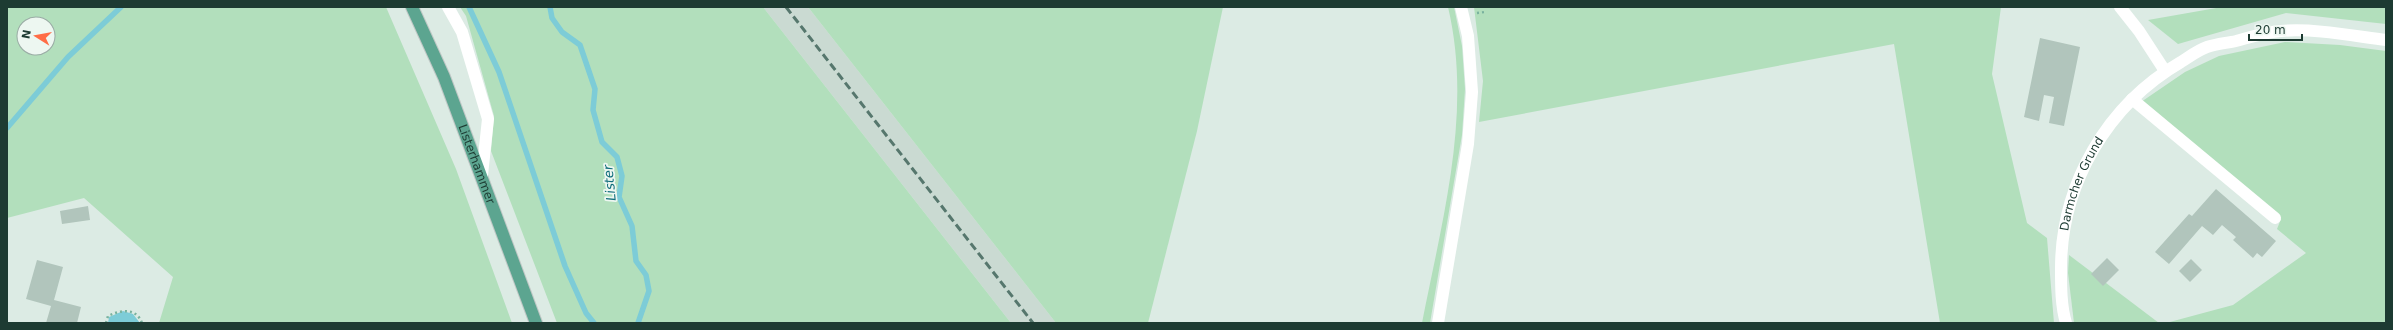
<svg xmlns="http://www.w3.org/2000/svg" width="2393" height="330" font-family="'DejaVu Sans',sans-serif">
<rect width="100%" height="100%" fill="#dcebe4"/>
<!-- built -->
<path fill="#cadad2" d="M 763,7 L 808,7 L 1056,323 L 1011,323 Z"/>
<!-- green -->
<g fill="#b2dfbc" fill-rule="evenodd">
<path d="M 7,7 L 386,7 L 456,169 L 512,323 L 159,323 L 173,277 L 84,198 L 7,218 ZM 24,24 L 48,24 L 48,48 L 24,48 Z"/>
<path d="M 460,7 L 763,7 L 1011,323 L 557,323 L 491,151 L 494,116 L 466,16 Z"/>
<path d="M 808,7 L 1223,7 L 1197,131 L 1148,323 L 1056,323 Z"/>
<path d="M 1448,7 L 1454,7 L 1462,46 L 1465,89 L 1462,135 L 1430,323 L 1422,323 C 1442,220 1473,112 1448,7 Z"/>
<path d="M 1474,7 L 2001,7 L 1992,74 L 2027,223 L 2047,238 L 2054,323 L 1940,323 L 1894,44 L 1479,122 L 1483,81 Z"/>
<path d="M 2222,7 L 2386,7 L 2386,24 L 2286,13 L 2178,44 L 2148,20 Z"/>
<path d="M 2285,42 L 2340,45 L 2386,51 L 2386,323 L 2166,323 L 2233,305 L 2306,253 L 2277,229 L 2281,219 L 2141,102 L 2185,72 L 2219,56 Z"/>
<path d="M 2069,255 L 2159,323 L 2074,323 L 2068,273 Z"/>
</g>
<!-- water -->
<path fill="#7dccd7" d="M 123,311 L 133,314 L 140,323 L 108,323 L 109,317 Z"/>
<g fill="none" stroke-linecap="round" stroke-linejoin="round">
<!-- stream -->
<g stroke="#7dccd7" stroke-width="5.5">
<path d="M 469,7 L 499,72 L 565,266 L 586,313 L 594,323"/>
<path d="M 550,7 L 552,18 L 562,32 L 580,45 L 595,89 L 593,110 L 602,142 L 617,157 L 622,176 L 619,197 L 632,226 L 636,261 L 646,275 L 649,291 L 638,323"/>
<path d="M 7,128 L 68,57 L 121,7"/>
</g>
</g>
<!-- building -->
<g fill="#b1c5bc">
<path d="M 2040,38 L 2080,47 L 2064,126 L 2049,123 L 2054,97 L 2044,95 L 2039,121 L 2024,117 Z"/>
<path d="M 2216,189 L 2276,241 L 2262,257 L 2257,253 L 2253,258 L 2233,240 L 2236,237 L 2222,225 L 2213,235 L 2202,226 L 2169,264 L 2155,252 L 2189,214 L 2192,216 Z"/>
<path d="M 88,206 L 90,220 L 62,224 L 60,211 Z"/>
<path d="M 2107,258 L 2119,270 L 2103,286 L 2091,274 Z"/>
<path d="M 2191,259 L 2202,270 L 2190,282 L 2179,271 Z"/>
<path d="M 37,260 L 63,267 L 54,300 L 81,307 L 77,323 L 46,323 L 51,306 L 26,299 Z"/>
</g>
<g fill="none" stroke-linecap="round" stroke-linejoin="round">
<!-- major casing -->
<g stroke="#c0c8c6" stroke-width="14">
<g id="major">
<path id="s2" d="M 412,7 L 444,77 L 536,323"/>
</g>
</g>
<!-- path -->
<g stroke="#79b29e" stroke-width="2.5" stroke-dasharray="2 3" stroke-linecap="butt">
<path d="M 1477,13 L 1485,12"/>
<path d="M 106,323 L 108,316 C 120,310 136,307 142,323"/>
</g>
<!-- minor -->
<g stroke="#fff" stroke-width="12">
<path d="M 448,7 L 462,32 L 488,119 L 482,175"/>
<path d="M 2120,7 L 2139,31 L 2165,71"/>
<path d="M 2132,99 L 2275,218"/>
<path d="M 1438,323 L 1468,144 L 1472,92 L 1468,36 L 1461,7"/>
<path id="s1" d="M 2066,323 C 2061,306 2061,287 2061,269 C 2061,184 2107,105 2181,62 C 2189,57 2198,50 2207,47 C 2216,44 2227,43 2236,41 C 2251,37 2266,32 2281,31 C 2313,28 2354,36 2386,40"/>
</g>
<!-- major -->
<use href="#major" stroke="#5ca590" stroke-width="12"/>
<!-- rail -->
<path stroke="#56776d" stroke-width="3" stroke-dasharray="8 4" stroke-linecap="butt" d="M 786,7 L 1033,323"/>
</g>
<g text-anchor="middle" stroke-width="3.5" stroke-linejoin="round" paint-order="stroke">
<!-- street labels -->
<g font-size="12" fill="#1d3b32" stroke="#edf7f1">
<text dy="4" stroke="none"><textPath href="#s2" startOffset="170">Listerhammer</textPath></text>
<text dy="4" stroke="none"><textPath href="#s1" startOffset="143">Darmcher Grund</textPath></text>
</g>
<!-- water labels -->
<g font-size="13" font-style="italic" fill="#116e7c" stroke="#edf7f1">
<text transform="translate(609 183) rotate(-96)" y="5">Lister</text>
</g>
</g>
<!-- border -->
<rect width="2393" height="330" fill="none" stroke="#1d3b32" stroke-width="16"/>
<!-- north arrow -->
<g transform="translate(36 36) rotate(281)"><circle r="19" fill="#edf7f1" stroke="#9aaca5"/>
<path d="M0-3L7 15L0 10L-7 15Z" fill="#ff6d46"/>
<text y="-6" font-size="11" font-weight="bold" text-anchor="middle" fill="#1d3b32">N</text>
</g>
<!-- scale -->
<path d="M2249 34v6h53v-6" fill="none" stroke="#1d3b32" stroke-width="2"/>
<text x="2255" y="34" font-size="12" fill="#1d3b32" stroke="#edf7f1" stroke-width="3" paint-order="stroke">20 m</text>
</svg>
